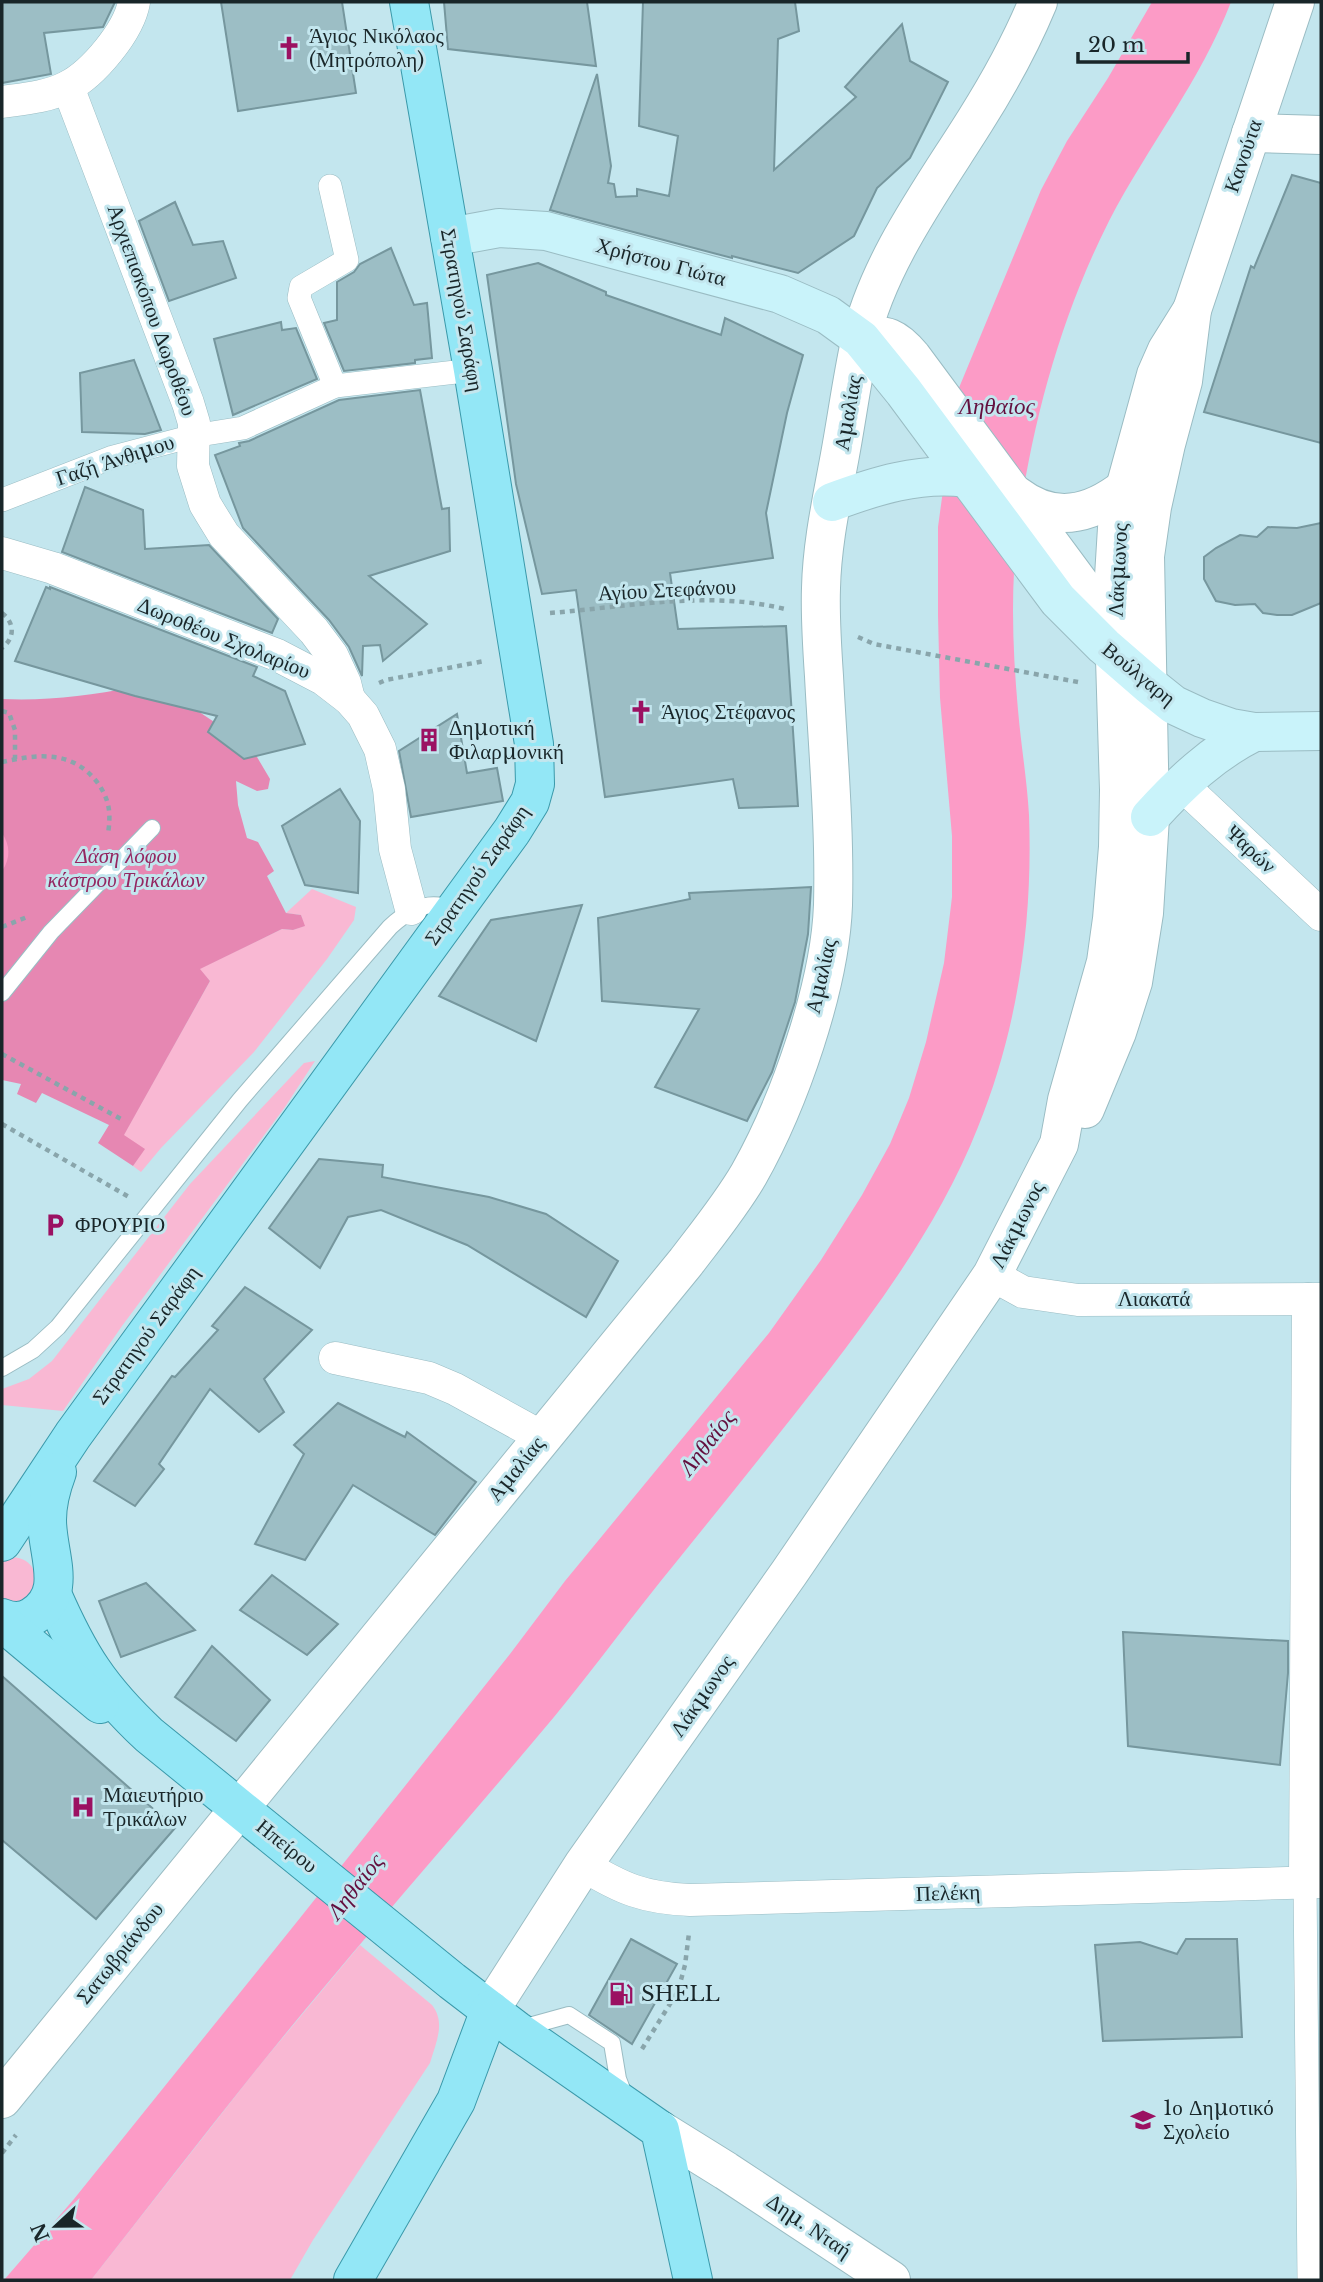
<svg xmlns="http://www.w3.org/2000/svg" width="1323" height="2282" font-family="'Libre Baskerville',serif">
<rect width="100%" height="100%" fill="#c3e6ee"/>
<!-- green -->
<g fill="#f9b8d3">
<path d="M 312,889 L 356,907 L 354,920 L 327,959 L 254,1052 L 161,1148 L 141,1172 L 133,1166 L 144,1149 L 123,1136 L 210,981 L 199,969 L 282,929 L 293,930 L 304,926 L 301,915 L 286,913 Z"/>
<path d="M 315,1061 L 285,1107 L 122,1326 L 63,1411 L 2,1405 L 2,1389 L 29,1379 L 52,1361 L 190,1184 L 304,1063 Z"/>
<path d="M 10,1557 C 31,1558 36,1569 37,1588 L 21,1604 L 2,1602 L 2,1560 Z"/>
<path d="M 360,1945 L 432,2005 C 446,2023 436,2042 430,2063 L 313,2240 L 290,2280 L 91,2280 L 260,2065 Z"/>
</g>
<!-- forest -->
<path fill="#e687b2" d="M 133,687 L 183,701 L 229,732 L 257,757 L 270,779 L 268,789 L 257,791 L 236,781 L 238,805 L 247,838 L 258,842 L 274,871 L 267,876 L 286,913 L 301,915 L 305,926 L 293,930 L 282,929 L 200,969 L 210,981 L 124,1135 L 145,1149 L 133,1166 L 98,1143 L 109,1125 L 42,1093 L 36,1103 L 17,1094 L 21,1084 L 2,1080 L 2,699 C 46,701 89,696 133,687 Z"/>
<!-- water -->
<g fill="#fc9bc6">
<path d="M 1152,2 L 1231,2 C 1200,82 1148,146 1109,221 C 1063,312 1035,412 1020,512 C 1010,577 1012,644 1018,710 C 1021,745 1027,780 1029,815 C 1033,921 1018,1029 978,1127 C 942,1218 885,1297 826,1374 C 777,1437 727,1499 677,1561 C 635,1612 596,1666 554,1717 C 472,1815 387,1911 305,2010 C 232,2098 162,2190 91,2280 L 4,2280 L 74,2199 L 300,1918 L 510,1654 L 565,1581 L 769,1333 L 821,1260 L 862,1195 L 890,1144 L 909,1098 L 926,1042 L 944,963 L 952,897 L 952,836 L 940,698 L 938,615 L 938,527 L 956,395 L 1041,190 L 1067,141 L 1108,78 Z"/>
<path d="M 2,833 C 10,845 11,858 2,871 Z"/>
</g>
<!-- building -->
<g fill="#9cbec5" stroke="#76979e" stroke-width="2">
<path d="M 2,2 L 115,2 L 103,27 L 44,33 L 51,74 L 2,83 Z"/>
<path d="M 221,2 L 342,2 L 356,93 L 238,111 Z"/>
<path d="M 444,2 L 587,2 L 596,66 L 448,49 Z"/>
<path d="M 643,2 L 795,2 L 799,31 L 778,39 L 774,170 L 856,97 L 845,87 L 902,24 L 910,61 L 948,82 L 910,158 L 877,188 L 854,236 L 798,273 L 732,256 L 732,258 L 550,210 L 597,74 L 611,166 L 608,183 L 614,184 L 616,197 L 637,196 L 637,189 L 669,196 L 678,136 L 639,126 Z"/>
<path d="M 1292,175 L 1321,183 L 1321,443 L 1204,412 L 1251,266 L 1254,268 Z"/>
<path d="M 175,202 L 193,245 L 223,241 L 236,278 L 169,301 L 139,221 Z"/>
<path d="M 391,248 L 414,305 L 427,303 L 432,358 L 415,360 L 415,363 L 344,371 L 324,323 L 337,320 L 337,282 L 354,272 L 360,264 Z"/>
<path d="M 538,263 L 606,292 L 606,295 L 721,335 L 725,318 L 803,355 L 787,413 L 766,513 L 773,558 L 670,573 L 678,629 L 786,626 L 798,806 L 739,808 L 733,779 L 605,797 L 576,590 L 542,594 L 516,484 L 487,275 Z"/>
<path d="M 281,322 L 282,330 L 296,328 L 317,379 L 233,415 L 214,339 Z"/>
<path d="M 134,360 L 161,430 L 145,434 L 82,432 L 80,373 Z"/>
<path d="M 420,390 L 442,509 L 449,508 L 450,551 L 369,576 L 427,624 L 383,661 L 380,645 L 363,646 L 362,676 L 349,647 L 329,620 L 243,528 L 215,455 L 240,446 L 239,443 L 249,441 L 339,400 Z"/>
<path d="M 85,487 L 143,510 L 145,549 L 209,545 L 278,619 L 272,633 L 62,552 Z"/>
<path d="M 1321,523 L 1321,603 L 1292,615 L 1277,615 L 1263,613 L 1255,604 L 1235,605 L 1216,601 L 1204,579 L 1204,557 L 1216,548 L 1240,535 L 1257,537 L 1268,527 L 1297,528 Z"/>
<path d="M 46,587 L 50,589 L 50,587 L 257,667 L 253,676 L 285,691 L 305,744 L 244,759 L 208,732 L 217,716 L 135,696 L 15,661 Z"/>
<path d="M 457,714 L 467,773 L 497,768 L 503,801 L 411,817 L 399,751 Z"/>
<path d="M 340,789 L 360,821 L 358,893 L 305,885 L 282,826 Z"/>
<path d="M 811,887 L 808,934 L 795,1002 L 772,1072 L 747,1121 L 655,1087 L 699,1009 L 602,1001 L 598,918 L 690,899 L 689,893 Z"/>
<path d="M 582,905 L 536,1041 L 439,996 L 491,920 Z"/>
<path d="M 319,1159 L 383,1165 L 382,1177 L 489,1197 L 546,1214 L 618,1261 L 586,1317 L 467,1245 L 381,1210 L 348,1217 L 320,1268 L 269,1228 Z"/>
<path d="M 245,1287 L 312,1330 L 264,1379 L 284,1412 L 259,1432 L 210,1389 L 159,1464 L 164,1469 L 135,1506 L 94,1481 L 172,1376 L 175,1377 L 218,1330 L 212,1326 Z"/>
<path d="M 338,1403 L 405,1437 L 407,1432 L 476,1482 L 435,1535 L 353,1485 L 305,1560 L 255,1544 L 304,1454 L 294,1445 Z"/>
<path d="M 272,1575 L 338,1624 L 307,1655 L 240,1610 Z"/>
<path d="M 146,1583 L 195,1630 L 121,1657 L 99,1601 Z"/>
<path d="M 1123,1632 L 1288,1641 L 1288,1673 L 1280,1765 L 1128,1746 Z"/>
<path d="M 212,1646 L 270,1700 L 236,1741 L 175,1697 Z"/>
<path d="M 2,1676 L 175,1828 L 96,1919 L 2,1840 Z"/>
<path d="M 631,1939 L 677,1964 L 632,2044 L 589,2015 Z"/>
<path d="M 1186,1939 L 1237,1939 L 1242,2037 L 1103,2041 L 1095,1945 L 1140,1942 L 1177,1954 Z"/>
</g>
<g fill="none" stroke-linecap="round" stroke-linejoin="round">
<!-- service casing -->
<g stroke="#9abcc3" stroke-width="18">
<g id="service">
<path d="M 2,993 L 51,932 L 152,828"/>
<path d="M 2,1368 L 33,1350 L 58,1327 L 240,1100 L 390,927 C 408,910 429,898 453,910"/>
<path d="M 522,2028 L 569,2015 L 612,2043 L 618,2079 L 625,2097"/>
</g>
</g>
<!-- pedestrian casing -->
<g stroke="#9abcc3" stroke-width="24">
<g id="pedestrian">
<path d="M 330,186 L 347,260 L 301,287 L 299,298 L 335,386"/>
<path d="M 2,500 L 113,457 L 193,436 L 243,428 L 335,386 L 473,370"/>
<path d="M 1305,1883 L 1309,2280"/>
</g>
</g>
<!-- minor casing -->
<g stroke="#9abcc3" stroke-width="33">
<g id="minor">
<path d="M 68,87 L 188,403 L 194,423 L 193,466 L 205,504 L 211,514 L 224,535 L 314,631 L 332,655 L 345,683 L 349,699"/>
<path d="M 2,102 C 23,99 48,97 67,87 C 93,74 129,31 134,2"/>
<path d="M 2,553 L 53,568 L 277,655 L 323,679 L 349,699 L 363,715 L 380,749 L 389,789 L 395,849 L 411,909"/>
<path d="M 1181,784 L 1321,915"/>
<path d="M 992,1275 L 1023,1292 L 1078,1300 L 1321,1299"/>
<path d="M 335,1358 L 429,1378 L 455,1389 L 542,1437"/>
<path d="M 583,1865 C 622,1889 644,1898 690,1900 L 1321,1882"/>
<path d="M 1305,1883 L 1308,1299"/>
</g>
</g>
<!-- tertiary casing -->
<g stroke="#9abcc3" stroke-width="40">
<g id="tertiary">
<path d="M 1251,133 L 1321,135"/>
<path d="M 861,339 C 885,331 897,339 912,357 L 1083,588 L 1109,643"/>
<path d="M 1016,495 C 1054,524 1090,515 1125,488"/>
<path d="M 1085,1109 L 1117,1032 L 1133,982 L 1144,913 L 1150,817 L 1145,556 L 1152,507 L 1166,444 L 1183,381 L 1192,310 L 1295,2"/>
<path d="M 490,2010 L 583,1865 L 789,1573 L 992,1275 L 1059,1144 L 1067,1100 L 1106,962 L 1112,919 L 1118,847 L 1119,790 L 1113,593 L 1117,528 L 1125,488 L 1156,375 L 1167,350 L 1192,310"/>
<path d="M 2,2099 L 686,1262 C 708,1233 731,1205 749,1174 C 789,1103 830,987 833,905 C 835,829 828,752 824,676 C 822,647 820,617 821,588 C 822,543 832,499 840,455 C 847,417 852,379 860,342 C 877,264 933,188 975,121 C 999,83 1021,43 1038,2"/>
<path d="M 660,2130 L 726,2171 L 891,2280"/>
</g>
</g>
<!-- secondary casing -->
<g stroke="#9abcc3" stroke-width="40">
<g id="secondary">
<path d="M 450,237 L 499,228 L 546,231 L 780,294 L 828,315 L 861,339 L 904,392 L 1058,600 L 1104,646 L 1149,685 L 1174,705 L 1202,718 L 1231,728 L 1254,732 L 1321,731"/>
<path d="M 832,502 C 875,486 919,472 966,478"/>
<path d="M 1150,817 C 1181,783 1212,753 1254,732"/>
</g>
</g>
<!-- primary casing -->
<g stroke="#3a99aa" stroke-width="40">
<g id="primary">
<path d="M 2,1542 L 73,1435 L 512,831 L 530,802 L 535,784 L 534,744 L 473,370 L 409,2"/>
<path d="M 52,1594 C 79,1656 100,1689 149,1735 L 452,1981 L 516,2030 L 660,2130 L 693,2280"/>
<path d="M 2,1618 C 12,1622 24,1622 33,1616 C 69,1593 47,1555 47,1520 C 47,1503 51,1488 57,1472"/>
<path d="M 2,1622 L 100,1704"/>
<path d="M 353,2280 L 456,2101 L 490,2010"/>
</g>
</g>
<!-- path -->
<g stroke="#89a5ab" stroke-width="4.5" stroke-dasharray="5 5" stroke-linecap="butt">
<path d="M 2,613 C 15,623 15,638 2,648"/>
<path d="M 550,613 C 627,607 708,590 785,609"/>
<path d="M 858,637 L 874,644 L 1078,682"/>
<path d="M 379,683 L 386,680 L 484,661"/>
<path d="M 2,711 L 9,713 L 15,730 L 15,759"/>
<path d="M 2,762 C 38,754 72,750 97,782 C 110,800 111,813 108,834"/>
<path d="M 2,927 L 27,917"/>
<path d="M 2,1054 L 121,1119"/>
<path d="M 2,1124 L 129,1197"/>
<path d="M 642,2049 L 678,1991 L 685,1965 L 689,1933"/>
<path d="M 2,2153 L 16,2135"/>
</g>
<!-- service -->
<use href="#service" stroke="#fff" stroke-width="16"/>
<!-- pedestrian -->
<use href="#pedestrian" stroke="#fff" stroke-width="23"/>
<!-- minor -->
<use href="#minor" stroke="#fff" stroke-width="32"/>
<!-- tertiary -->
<use href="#tertiary" stroke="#fff" stroke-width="38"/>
<!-- secondary -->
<use href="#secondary" stroke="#c9f3fa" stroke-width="38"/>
<!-- primary -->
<use href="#primary" stroke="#93e7f6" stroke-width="38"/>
</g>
<!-- icons -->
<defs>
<g id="church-bare" transform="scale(1.89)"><path d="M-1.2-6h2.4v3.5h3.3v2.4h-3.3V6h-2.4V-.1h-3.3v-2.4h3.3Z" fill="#9b1162" stroke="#c3e6ee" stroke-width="2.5" paint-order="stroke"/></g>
<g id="building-bare" transform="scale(1.89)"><path d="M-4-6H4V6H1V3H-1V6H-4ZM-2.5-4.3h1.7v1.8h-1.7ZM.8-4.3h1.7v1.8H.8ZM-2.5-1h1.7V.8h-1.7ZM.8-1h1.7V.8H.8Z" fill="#9b1162" stroke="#c3e6ee" stroke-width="2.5" paint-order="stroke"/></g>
<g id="parking-bare" transform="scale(1.89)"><path d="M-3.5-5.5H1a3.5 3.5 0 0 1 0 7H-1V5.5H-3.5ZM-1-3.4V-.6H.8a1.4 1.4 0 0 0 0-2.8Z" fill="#9b1162" stroke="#c3e6ee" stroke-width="2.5" paint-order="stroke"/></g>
<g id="hospital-bare" transform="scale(1.89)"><path d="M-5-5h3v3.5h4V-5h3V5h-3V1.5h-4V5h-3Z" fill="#9b1162" stroke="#c3e6ee" stroke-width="2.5" paint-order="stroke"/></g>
<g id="fuel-bare" transform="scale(1.89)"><path d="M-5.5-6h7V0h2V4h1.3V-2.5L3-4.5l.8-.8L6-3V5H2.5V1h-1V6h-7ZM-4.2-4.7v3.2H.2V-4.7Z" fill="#9b1162" stroke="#c3e6ee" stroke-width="2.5" paint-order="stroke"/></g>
<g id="school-bare" transform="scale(1.89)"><path d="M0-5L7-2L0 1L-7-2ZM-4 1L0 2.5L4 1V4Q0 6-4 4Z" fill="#9b1162" stroke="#c3e6ee" stroke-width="2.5" paint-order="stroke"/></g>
</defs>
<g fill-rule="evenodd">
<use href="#church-bare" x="289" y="48"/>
<use href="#church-bare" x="641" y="712"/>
<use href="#building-bare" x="429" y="740"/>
<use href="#parking-bare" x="55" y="1225"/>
<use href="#hospital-bare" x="83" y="1807"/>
<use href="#fuel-bare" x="621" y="1994"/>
<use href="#school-bare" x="1143" y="2120"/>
</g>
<g text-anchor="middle" stroke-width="6" stroke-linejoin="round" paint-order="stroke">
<!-- poi labels -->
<g font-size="21" fill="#192629" stroke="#c3e6ee" text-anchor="start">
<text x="309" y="43">Άγιος Νικόλαος<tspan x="309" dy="24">(Μητρόπολη)</tspan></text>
<text x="661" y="719">Άγιος Στέφανος</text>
<text x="449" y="735">Δημοτική<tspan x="449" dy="24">Φιλαρμονική</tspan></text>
<text x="75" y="1232">ΦΡΟΥΡΙΟ</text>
<text x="103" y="1802">Μαιευτήριο<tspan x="103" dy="24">Τρικάλων</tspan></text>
<text x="641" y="2001">SHELL</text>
<text x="1163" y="2115">1ο Δημοτικό<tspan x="1163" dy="24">Σχολείο</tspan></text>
</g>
<!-- street labels -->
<g font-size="21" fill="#192629" stroke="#c3e6ee">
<text transform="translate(1243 156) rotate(-71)" y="7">Κανούτα</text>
<text transform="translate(661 262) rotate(15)" y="7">Χρήστου Γιώτα</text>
<text transform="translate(152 310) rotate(70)" y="7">Αρχιεπισκόπου Δωροθέου</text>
<text transform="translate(462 310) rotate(80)" y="7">Στρατηγού Σαράφη</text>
<text transform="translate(848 413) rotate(-80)" y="7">Αμαλίας</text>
<text transform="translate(115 460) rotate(-18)" y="7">Γαζή Άνθιμου</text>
<text transform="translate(1118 570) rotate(-87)" y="7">Λάκμωνος</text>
<text transform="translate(667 590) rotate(-3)" y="7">Αγίου Στεφάνου</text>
<text transform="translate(224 638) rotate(22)" y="7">Δωροθέου Σχολαρίου</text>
<text transform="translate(1139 674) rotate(39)" y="7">Βούλγαρη</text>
<text transform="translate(1251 849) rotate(43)" y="7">Ψαρών</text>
<text transform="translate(477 875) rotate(-55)" y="7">Στρατηγού Σαράφη</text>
<text transform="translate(821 976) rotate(-77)" y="7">Αμαλίας</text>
<text transform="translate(1017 1225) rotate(-63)" y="7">Λάκμωνος</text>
<text x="1154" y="1306">Λιακατά</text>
<text transform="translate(146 1335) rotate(-54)" y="7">Στρατηγού Σαράφη</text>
<text transform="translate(516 1469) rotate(-51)" y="7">Αμαλίας</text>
<text transform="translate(702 1696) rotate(-55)" y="7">Λάκμωνος</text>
<text transform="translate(287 1846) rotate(39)" y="7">Ηπείρου</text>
<text transform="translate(948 1893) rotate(-2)" y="7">Πελέκη</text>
<text transform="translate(120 1953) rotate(-51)" y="7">Σατωβριάνδου</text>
<text transform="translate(809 2226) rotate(34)" y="7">Δημ. Νταή</text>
</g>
<!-- park labels -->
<g font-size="21" font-style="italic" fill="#942661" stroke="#c3e6ee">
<text x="126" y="863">Δάση λόφου<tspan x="126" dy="24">κάστρου Τρικάλων</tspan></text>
</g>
<!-- water labels -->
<g font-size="23" font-style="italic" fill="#64103f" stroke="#c3e6ee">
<text x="997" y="414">Ληθαίος</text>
<text transform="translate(707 1442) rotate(-52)" y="8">Ληθαίος</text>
<text transform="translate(355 1886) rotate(-52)" y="8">Ληθαίος</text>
</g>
</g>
<!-- border -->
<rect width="1323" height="2282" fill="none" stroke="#192629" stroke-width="7"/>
<!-- north arrow -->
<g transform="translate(56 2226) rotate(248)" stroke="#c3e6ee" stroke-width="5" paint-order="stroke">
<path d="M0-5L12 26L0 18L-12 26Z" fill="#192629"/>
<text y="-10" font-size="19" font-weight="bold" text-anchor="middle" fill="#192629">N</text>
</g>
<!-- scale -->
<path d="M1078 52v10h110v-10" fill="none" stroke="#192629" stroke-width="3.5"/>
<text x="1088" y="52" font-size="21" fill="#192629" stroke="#c3e6ee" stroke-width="5" paint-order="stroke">20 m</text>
</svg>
